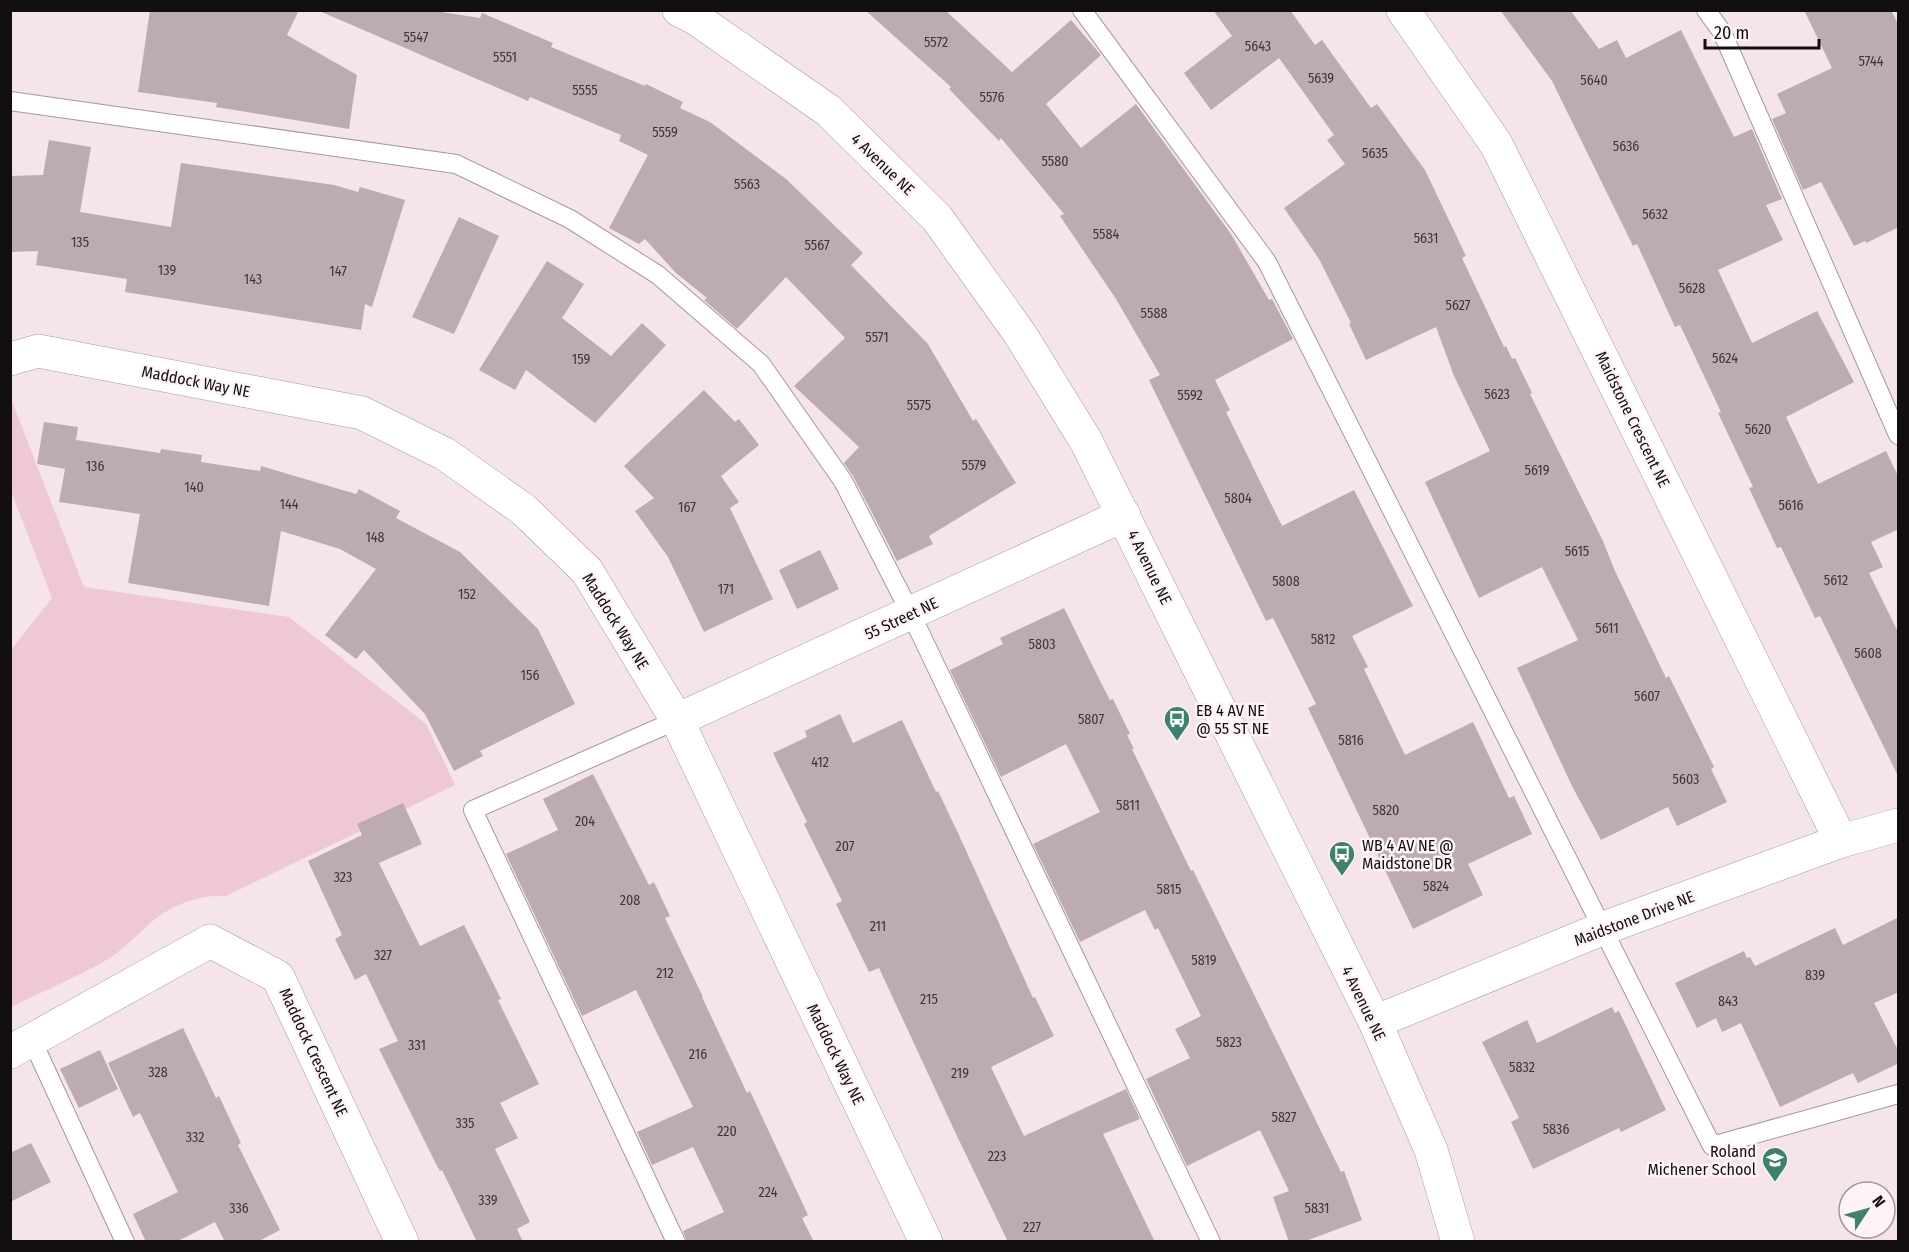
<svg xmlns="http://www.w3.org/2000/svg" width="1909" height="1252" font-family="'Fira Sans Condensed',sans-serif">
<rect width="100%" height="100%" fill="#f5e4ea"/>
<!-- green -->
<path fill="#efc8d6" d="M 10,396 L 84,587 L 289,617 L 426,724 L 455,785 L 226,896 C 199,894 170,906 149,924 C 134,938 121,952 103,962 C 73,979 41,992 11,1007 L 11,650 L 52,598 L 11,491 Z"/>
<!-- building -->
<g fill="#bcacb1">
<path d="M 150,10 L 299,10 L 287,35 L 357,75 L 349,129 L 216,107 L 217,103 L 138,92 Z"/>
<path d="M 317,10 L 429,10 L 480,18 L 482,13 L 553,43 L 551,47 L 645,86 L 646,84 L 683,102 L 680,108 L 710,122 L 786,179 L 863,253 L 851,265 L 928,344 L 973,421 L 976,419 L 1016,483 L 929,536 L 933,544 L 897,561 L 853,476 L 844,463 L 859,447 L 794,386 L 845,338 L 786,277 L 737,329 L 704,300 L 707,298 L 676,273 L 645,239 L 639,244 L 609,228 L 648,155 L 619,141 L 621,135 L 530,97 L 528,101 Z"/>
<path d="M 865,10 L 945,10 L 1012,72 L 1071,20 L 1101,55 L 1046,104 L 1081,148 L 1136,104 L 1231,234 L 1269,300 L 1272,299 L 1293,339 L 1215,380 L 1230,410 L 1226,412 L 1282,526 L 1354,490 L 1413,606 L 1352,636 L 1368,667 L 1364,669 L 1405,755 L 1473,722 L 1509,798 L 1514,796 L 1532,834 L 1468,864 L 1483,895 L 1413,929 L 1308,708 L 1316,704 L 1273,618 L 1266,621 L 1149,380 L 1160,375 L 1116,299 L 1060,216 L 1064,214 L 1001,138 L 999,141 L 949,89 L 951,87 Z"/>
<path d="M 1213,10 L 1290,10 L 1315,45 L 1322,40 L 1371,108 L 1377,104 L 1425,170 L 1466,256 L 1462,258 L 1504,347 L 1506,346 L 1512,359 L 1515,358 L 1532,393 L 1530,394 L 1603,541 L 1615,571 L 1666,678 L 1669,676 L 1714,767 L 1711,769 L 1727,802 L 1677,826 L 1668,807 L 1601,840 L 1572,786 L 1517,668 L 1578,640 L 1542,567 L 1479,598 L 1425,482 L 1490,451 L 1454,376 L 1436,327 L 1366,360 L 1349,324 L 1351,323 L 1319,259 L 1284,208 L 1345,164 L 1327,140 L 1334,135 L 1279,58 L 1211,110 L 1184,73 L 1232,36 Z"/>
<path d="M 1500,10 L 1570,10 L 1599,49 L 1617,40 L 1626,58 L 1681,30 L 1734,137 L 1752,129 L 1782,199 L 1766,205 L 1783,240 L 1718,270 L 1752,343 L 1817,311 L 1854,382 L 1786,417 L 1818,484 L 1886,451 L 1899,478 L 1899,529 L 1871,542 L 1883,567 L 1869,573 L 1899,634 L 1899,778 L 1820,616 L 1815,618 L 1781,547 L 1777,548 L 1749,488 L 1753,487 L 1718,413 L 1721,412 L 1680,325 L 1675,327 L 1637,244 L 1633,246 L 1552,81 Z"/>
<path d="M 1804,10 L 1891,10 L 1899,26 L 1899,227 L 1866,243 L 1865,241 L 1854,246 L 1821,182 L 1803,190 L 1772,119 L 1786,113 L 1777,94 L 1832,68 Z"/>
<path d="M 49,140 L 91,147 L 80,212 L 171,227 L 181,163 L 334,185 L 358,192 L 360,187 L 405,200 L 372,307 L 365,304 L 361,330 L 125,292 L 127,279 L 36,265 L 38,251 L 10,252 L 10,176 L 43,175 Z"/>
<path d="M 459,217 L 499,236 L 454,334 L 412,317 Z"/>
<path d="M 547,261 L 584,284 L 562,318 L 611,356 L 642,323 L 666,345 L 595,423 L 526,370 L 515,390 L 479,370 Z"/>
<path d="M 704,390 L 735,422 L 739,419 L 759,445 L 721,476 L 739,502 L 730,508 L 773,599 L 704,632 L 668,557 L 635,511 L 654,498 L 624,466 Z"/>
<path d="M 44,422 L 78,427 L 76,440 L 160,453 L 161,449 L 202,455 L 201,462 L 260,471 L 261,466 L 356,494 L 359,489 L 400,511 L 396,518 L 460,552 L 538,629 L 575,704 L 480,751 L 483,756 L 454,771 L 425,714 L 364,650 L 356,659 L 325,635 L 376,569 L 340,549 L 281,531 L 269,606 L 128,583 L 140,514 L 59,502 L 65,469 L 37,464 Z"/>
<path d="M 820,550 L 839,589 L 797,609 L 779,570 Z"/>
<path d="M 1064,608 L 1100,681 L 1110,700 L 1113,699 L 1130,734 L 1127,735 L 1134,749 L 1132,749 L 1191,871 L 1193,870 L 1341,1172 L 1344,1171 L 1362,1220 L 1303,1242 L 1289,1242 L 1273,1197 L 1289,1191 L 1260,1130 L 1187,1166 L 1146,1079 L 1190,1058 L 1175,1029 L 1201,1016 L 1158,928 L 1155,930 L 1145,910 L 1080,942 L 1033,844 L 1100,812 L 1066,744 L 1001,777 L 950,670 L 1003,644 L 1000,638 Z"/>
<path d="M 840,714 L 853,743 L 902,720 L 936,792 L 938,791 L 958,833 L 1033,998 L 1035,997 L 1054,1036 L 991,1067 L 1024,1136 L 1126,1089 L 1140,1119 L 1103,1134 L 1155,1242 L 1008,1242 L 956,1134 L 879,968 L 869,972 L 836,904 L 842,901 L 804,824 L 807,822 L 773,753 L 807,737 L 805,731 Z"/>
<path d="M 593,774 L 649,885 L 654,882 L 670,916 L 665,918 L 703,997 L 702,997 L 747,1093 L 750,1091 L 808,1215 L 802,1218 L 814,1242 L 687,1242 L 683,1231 L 724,1212 L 693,1147 L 652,1165 L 637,1132 L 693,1107 L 636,990 L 582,1016 L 506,854 L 558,830 L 543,799 Z"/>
<path d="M 403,803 L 422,844 L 379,863 L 420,946 L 464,925 L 501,999 L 498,1000 L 539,1084 L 500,1103 L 518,1138 L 495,1149 L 530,1222 L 517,1229 L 523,1242 L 477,1242 L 442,1170 L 440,1171 L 435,1162 L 379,1049 L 398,1041 L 366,974 L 355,980 L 335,939 L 342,935 L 308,861 L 362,835 L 357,824 Z"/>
<path d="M 1899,917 L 1899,992 L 1874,1003 L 1899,1052 L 1899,1063 L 1858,1083 L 1853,1073 L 1780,1107 L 1741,1023 L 1722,1032 L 1716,1018 L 1697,1028 L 1675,983 L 1744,951 L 1747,958 L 1750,957 L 1755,966 L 1835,928 L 1843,945 Z"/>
<path d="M 1612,1007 L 1615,1013 L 1619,1011 L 1666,1110 L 1621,1132 L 1619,1128 L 1533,1169 L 1511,1122 L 1519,1118 L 1482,1042 L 1527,1020 L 1537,1043 Z"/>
<path d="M 183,1028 L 216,1098 L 219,1096 L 241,1143 L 238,1145 L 280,1230 L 257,1242 L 225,1242 L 215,1222 L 176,1242 L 146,1242 L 133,1214 L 178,1192 L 140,1113 L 133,1117 L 108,1063 Z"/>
<path d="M 100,1050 L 118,1089 L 79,1108 L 60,1069 Z"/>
<path d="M 31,1143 L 51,1182 L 10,1202 L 10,1153 Z"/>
</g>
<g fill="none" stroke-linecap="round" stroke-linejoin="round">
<!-- service casing -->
<g stroke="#a7989d" stroke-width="20">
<g id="service">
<path d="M 1082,10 L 1267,262 L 1712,1146 L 1898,1094"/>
<path d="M 1706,10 L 1722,32 L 1898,435"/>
<path d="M 10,101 L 456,164 L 570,219 L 658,275 L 761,364 L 843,481 L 911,614 L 1211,1242"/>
<path d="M 32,1040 L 125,1242"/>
<path d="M 676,1242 L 473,810 L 677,720"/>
</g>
</g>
<!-- minor casing -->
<g stroke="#a7989d" stroke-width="34">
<g id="minor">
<path d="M 679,10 L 695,18 L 829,111 L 937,218 L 1020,334 L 1086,441 L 1375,1022 L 1431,1150 L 1458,1242"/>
<path d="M 1403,10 L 1496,144 L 1841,841"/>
<path d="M 10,359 L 38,351 L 362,413 L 445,454 L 524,510 L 587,571 L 677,720 L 926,1242"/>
<path d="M 677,720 L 1124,515"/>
<path d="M 1375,1022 L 1604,928 L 1841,841 L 1898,825"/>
<path d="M 10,1052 L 210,941 L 278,977 L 402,1242"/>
</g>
</g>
<!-- service -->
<use href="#service" stroke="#fff" stroke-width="18"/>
<!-- minor -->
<use href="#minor" stroke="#fff" stroke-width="33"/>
</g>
<!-- icons -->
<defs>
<g id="bus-pin" transform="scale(1.35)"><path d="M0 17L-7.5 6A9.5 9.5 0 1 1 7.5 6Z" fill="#3f806f" stroke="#fef4f7"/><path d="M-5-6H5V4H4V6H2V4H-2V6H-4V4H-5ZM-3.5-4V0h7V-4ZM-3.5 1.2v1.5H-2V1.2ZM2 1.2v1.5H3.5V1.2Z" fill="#fff"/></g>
<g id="school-pin" transform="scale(1.35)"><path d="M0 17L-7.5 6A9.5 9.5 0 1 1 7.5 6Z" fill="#3f806f" stroke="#fef4f7"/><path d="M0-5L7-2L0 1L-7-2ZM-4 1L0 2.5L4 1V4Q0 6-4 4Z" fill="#fff"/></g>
</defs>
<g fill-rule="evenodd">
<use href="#bus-pin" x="1177" y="719"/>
<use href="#bus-pin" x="1342" y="854"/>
<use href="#school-pin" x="1775" y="1160"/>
</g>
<g text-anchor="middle" stroke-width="5" stroke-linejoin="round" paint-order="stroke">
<!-- number labels -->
<g font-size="14" fill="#3d3638">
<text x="416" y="42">5547</text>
<text x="936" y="47">5572</text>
<text x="1258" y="51">5643</text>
<text x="505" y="62">5551</text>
<text x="1871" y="66">5744</text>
<text x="1321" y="83">5639</text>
<text x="1594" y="85">5640</text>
<text x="585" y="95">5555</text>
<text x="992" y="102">5576</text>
<text x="665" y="137">5559</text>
<text x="1626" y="151">5636</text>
<text x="1375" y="158">5635</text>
<text x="1055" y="166">5580</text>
<text x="747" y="189">5563</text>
<text x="1655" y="219">5632</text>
<text x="1106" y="239">5584</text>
<text x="1426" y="243">5631</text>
<text x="80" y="247">135</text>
<text x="817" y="250">5567</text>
<text x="167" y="275">139</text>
<text x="338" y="276">147</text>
<text x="253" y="284">143</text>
<text x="1692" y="293">5628</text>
<text x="1458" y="310">5627</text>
<text x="1154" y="318">5588</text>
<text x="877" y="342">5571</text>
<text x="1725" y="363">5624</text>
<text x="581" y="364">159</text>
<text x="1497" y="399">5623</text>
<text x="1190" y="400">5592</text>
<text x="919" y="410">5575</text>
<text x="1758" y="434">5620</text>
<text x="974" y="470">5579</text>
<text x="95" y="471">136</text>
<text x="1537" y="475">5619</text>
<text x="194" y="492">140</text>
<text x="1238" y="503">5804</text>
<text x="289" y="509">144</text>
<text x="1791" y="510">5616</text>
<text x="687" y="512">167</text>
<text x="375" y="542">148</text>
<text x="1577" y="556">5615</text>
<text x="1836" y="585">5612</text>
<text x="1286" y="586">5808</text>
<text x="726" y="594">171</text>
<text x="467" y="599">152</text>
<text x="1607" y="633">5611</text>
<text x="1323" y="644">5812</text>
<text x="1042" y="649">5803</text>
<text x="1868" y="658">5608</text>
<text x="530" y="680">156</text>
<text x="1647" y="701">5607</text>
<text x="1091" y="724">5807</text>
<text x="1351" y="745">5816</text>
<text x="820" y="767">412</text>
<text x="1686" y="784">5603</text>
<text x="1128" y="810">5811</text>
<text x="1386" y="815">5820</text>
<text x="585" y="826">204</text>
<text x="845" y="851">207</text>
<text x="343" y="882">323</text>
<text x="1436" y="891">5824</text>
<text x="1169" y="894">5815</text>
<text x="630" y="905">208</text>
<text x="878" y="931">211</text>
<text x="383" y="960">327</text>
<text x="1204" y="965">5819</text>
<text x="665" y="978">212</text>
<text x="1815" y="980">839</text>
<text x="929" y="1004">215</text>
<text x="1728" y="1006">843</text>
<text x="1229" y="1047">5823</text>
<text x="417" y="1050">331</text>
<text x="698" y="1059">216</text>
<text x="1522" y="1072">5832</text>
<text x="158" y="1077">328</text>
<text x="960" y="1078">219</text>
<text x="1284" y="1122">5827</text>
<text x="465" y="1128">335</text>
<text x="1556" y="1134">5836</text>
<text x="727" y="1136">220</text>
<text x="195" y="1142">332</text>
<text x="997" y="1161">223</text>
<text x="768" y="1197">224</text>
<text x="488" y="1205">339</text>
<text x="239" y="1213">336</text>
<text x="1317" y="1213">5831</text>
<text x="1032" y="1232">227</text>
</g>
<!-- street labels -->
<g font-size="16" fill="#130e10" stroke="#fef4f7">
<text transform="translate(883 164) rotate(44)" y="6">4 Avenue NE</text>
<text transform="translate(196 381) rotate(11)" y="6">Maddock Way NE</text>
<text transform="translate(1633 419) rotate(64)" y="6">Maidstone Crescent NE</text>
<text transform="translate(1150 567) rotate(64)" y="6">4 Avenue NE</text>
<text transform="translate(901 618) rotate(-25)" y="6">55 Street NE</text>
<text transform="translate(616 621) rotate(58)" y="6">Maddock Way NE</text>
<text transform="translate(1634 918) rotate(-21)" y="6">Maidstone Drive NE</text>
<text transform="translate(1364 1003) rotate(64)" y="6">4 Avenue NE</text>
<text transform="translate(314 1052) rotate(65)" y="6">Maddock Crescent NE</text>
<text transform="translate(836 1054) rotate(64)" y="6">Maddock Way NE</text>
</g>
<!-- poi labels -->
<g font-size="16" fill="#130e10" stroke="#fef4f7" text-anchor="start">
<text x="1196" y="716">EB 4 AV NE<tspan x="1196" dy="18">@ 55 ST NE</tspan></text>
<text x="1362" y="851">WB 4 AV NE @<tspan x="1362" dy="18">Maidstone DR</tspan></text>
<text x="1756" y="1157" text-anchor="end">Roland<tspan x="1756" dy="18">Michener School</tspan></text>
</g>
</g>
<!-- border -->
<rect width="1909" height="1252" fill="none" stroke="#130e10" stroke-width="24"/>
<!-- north arrow -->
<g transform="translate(1867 1210) rotate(54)"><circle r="28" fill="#fef4f7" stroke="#a0989b" stroke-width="1.5"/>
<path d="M0-4.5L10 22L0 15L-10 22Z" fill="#3f806f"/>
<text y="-9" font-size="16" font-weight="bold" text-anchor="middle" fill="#130e10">N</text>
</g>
<!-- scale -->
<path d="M1705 39v9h114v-9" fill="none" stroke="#130e10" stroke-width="3"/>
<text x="1714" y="39" font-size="18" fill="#130e10" stroke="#fef4f7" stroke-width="4.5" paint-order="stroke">20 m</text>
</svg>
